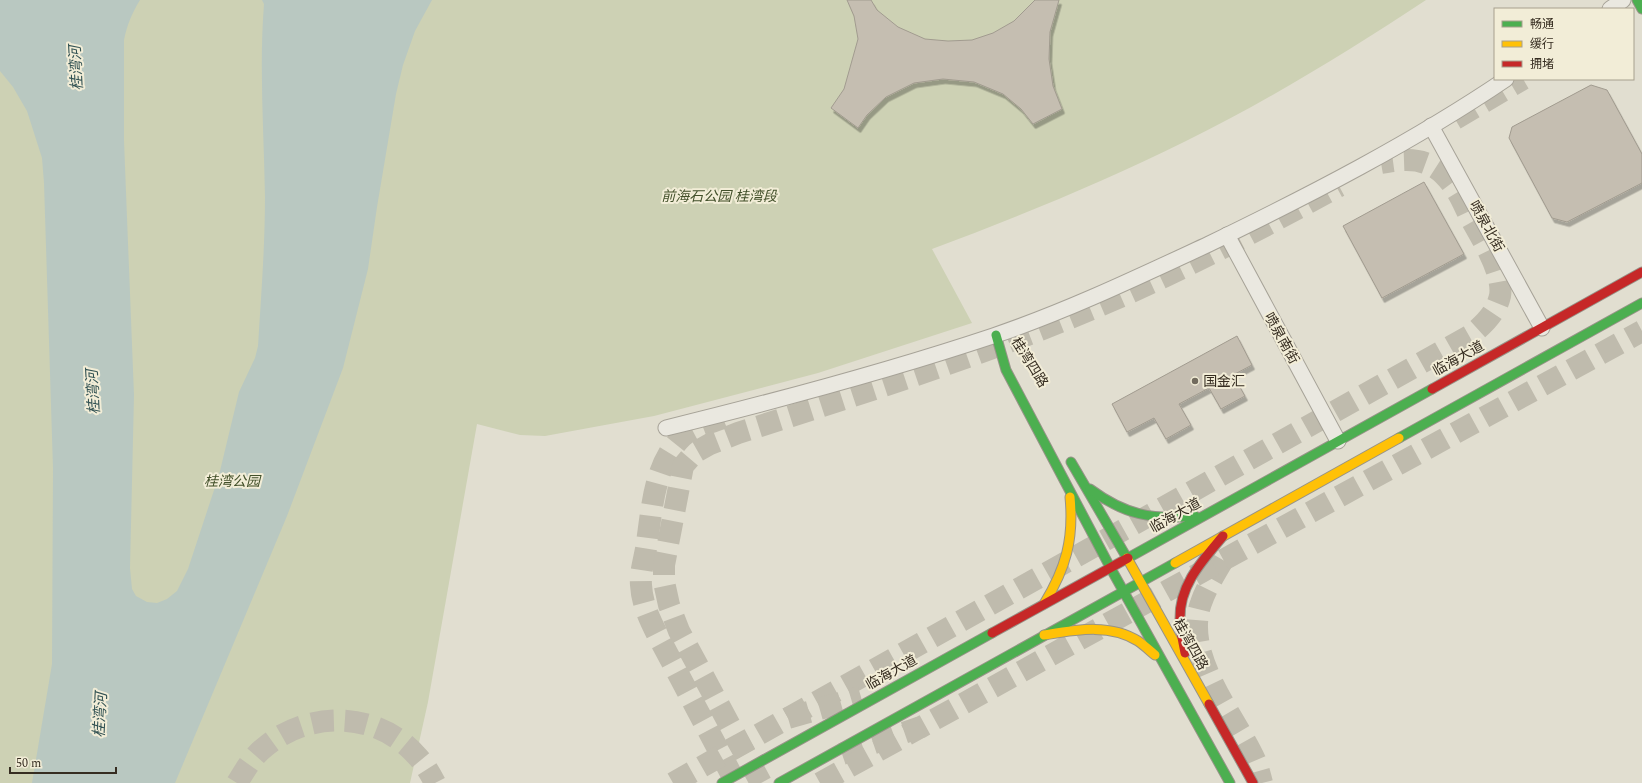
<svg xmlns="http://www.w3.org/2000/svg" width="1642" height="783" font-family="Spectral,'Noto Sans SC',serif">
<defs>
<filter id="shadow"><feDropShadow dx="2.5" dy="4.5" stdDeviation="0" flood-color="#0004"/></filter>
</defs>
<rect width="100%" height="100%" fill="#e1ded0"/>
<!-- green -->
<path fill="#cdd1b4" d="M 32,0 L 1426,0 C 1349,51 1269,100 1186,141 C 1103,182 1018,217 932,249 L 972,323 L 818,373 L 654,416 L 545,436 L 520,435 L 477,424 L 428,702 L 410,783 L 0,783 L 0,5 Z"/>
<!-- water -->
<path fill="#b9c8c1" d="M 0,0 L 140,0 C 132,13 127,25 124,40 L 124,141 L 134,395 L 130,568 L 132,589 L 136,596 L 147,602 L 157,603 L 167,599 L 177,591 L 188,569 L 219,475 L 239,392 L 255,358 L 258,346 C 261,297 265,247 265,197 C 264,133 259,68 264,4 L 262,0 L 432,0 L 415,31 L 403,65 L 396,94 L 377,207 L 368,269 L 343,368 L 287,516 L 175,783 L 32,783 L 52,664 L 53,468 L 44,183 L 42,158 L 27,111 L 13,87 L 0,71 Z"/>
<!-- building -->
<g fill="#c5beb1" stroke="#a19b8f" filter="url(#shadow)">
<path d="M 847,0 L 871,0 L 877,10 L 898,27 L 925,39 L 948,41 L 972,40 L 993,33 L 1014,21 L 1035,0 L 1059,0 L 1050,32 L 1049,59 L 1053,86 L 1062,109 L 1033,124 L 1021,109 L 1003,94 L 974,82 L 943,79 L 914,83 L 886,97 L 867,115 L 858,128 L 831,108 L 844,89 L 858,39 L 854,16 Z"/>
<path d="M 1591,85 L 1607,90 L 1642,154 L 1642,183 L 1567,222 L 1552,218 L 1509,138 L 1512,127 Z"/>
<path d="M 1424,182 L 1464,254 L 1382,298 L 1343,226 Z"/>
<path d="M 1237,336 L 1252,365 L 1233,375 L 1245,396 L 1221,409 L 1209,388 L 1179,404 L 1191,425 L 1166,439 L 1154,418 L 1127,432 L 1112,404 Z"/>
</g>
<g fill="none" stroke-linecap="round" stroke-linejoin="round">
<!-- primary-tunnel -->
<g stroke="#bfbbad" stroke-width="22" stroke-dasharray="22 11" stroke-linecap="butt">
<path d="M 1455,119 L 1523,79"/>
<path d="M 723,418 C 710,423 692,427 682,437 C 653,465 652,511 646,549 C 644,560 640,573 641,585 C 642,603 649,618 657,634 L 736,783"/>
<path d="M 1223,560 C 1215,574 1206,588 1201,603 C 1182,655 1235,716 1255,760 C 1258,767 1260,775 1262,783"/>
<path d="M 788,718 L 1471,335 C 1484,324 1496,313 1500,296 C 1504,274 1482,239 1471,219 C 1466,210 1462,199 1456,190 C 1450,181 1442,171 1432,166 C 1416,157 1398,160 1381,163"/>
<path d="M 842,754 L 921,727 L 1223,560 L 1642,331"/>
<path d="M 761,783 L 679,631 L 669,605 L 664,582 L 664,565 L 683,466 L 694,453 L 710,444 L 738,433 C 864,393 990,353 1111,301 C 1189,267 1264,227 1339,186"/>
</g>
<!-- highway-tunnel -->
<g stroke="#bfbbad" stroke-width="22" stroke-dasharray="22 11" stroke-linecap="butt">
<path d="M 237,783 C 245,770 253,756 265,747 C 308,710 377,711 416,755 C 424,763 430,773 435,783"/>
<path d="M 673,783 L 788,718 L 861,697"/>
<path d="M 820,783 L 921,727"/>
</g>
<!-- street casing -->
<g stroke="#a7a398" stroke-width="17">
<g id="street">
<path d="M 1610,9 L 1623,0"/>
<path d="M 1431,126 L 1542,328"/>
<path d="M 1227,235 L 1338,441"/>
<path d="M 666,428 C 776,401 885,372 993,336 C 1067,311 1138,277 1209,244 C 1310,195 1413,142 1506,79"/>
</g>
</g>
<!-- fast casing -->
<g stroke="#979388" stroke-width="11">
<g id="fast">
<path d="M 1637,0 L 1642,9"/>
<path d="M 996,335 L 1006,370 L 1110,567"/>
<path d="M 1399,438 L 1642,303"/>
<path d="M 1071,462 L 1127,558"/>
<path d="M 1090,489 C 1125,515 1152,520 1195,516"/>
<path d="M 1128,558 L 1432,389"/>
<path d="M 1110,567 L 1230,783"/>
<path d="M 722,783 L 992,633"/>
<path d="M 779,783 L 1175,563"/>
</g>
</g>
<!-- slow casing -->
<g stroke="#979388" stroke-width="11">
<g id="slow">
<path d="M 1127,558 L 1209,704"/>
<path d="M 1175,563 L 1399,438"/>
<path d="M 1044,604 C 1066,568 1074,539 1070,497"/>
<path d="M 1044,635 C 1075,630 1110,623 1138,641 C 1144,645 1149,650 1155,655"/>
</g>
</g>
<!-- jam casing -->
<g stroke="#979388" stroke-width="11">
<g id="jam">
<path d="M 1432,389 L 1642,272"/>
<path d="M 992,633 L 1128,558"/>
<path d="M 1185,653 C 1183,642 1180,631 1180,619 C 1179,585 1203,560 1223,536"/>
<path d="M 1209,704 L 1253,783"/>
</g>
</g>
<!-- street -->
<use href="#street" stroke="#eae8e0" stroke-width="15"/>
<!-- fast -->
<use href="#fast" stroke="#4caf50" stroke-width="9"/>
<!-- slow -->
<use href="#slow" stroke="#ffc107" stroke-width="9"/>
<!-- jam -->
<use href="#jam" stroke="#c62828" stroke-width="9"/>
</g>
<!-- markers -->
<circle fill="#726b5e" stroke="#f2edd7" stroke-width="1.5" cx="1195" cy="381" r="4"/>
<g text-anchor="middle" stroke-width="4" stroke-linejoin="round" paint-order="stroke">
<!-- park labels -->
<g font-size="14" font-style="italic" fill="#42502a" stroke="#f2edd7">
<text x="719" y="201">前海石公园 桂湾段</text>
<text x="232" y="486">桂湾公园</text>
</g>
<!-- street labels -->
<g font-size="14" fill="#362d21" stroke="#f2edd7">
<text transform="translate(1487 226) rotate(61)" y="5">喷泉北街</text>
<text transform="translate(1282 338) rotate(61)" y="5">喷泉南街</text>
<text transform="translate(1458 358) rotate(-29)" y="5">临海大道</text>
<text transform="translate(1030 362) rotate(58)" y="5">桂湾四路</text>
<text transform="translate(1175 515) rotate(-29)" y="5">临海大道</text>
<text transform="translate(1191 644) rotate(61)" y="5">桂湾四路</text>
<text transform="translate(891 672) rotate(-29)" y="5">临海大道</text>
</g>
<!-- poi labels -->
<g font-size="14" fill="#362d21" stroke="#f2edd7" text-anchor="start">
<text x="1203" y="386">国金汇</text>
</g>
<!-- water labels -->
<g font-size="15" font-style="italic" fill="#325253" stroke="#f2edd7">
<text transform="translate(76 68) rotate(-93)" y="5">桂湾河</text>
<text transform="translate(93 392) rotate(-93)" y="5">桂湾河</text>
<text transform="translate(100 715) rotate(-87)" y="5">桂湾河</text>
</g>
</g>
<!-- legend -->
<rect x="1494" y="8" width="140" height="72" fill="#f2edd7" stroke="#a7a08e"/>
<rect x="1502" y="21" width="20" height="6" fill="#4caf50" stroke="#a7a08e"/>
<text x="1530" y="28" font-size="12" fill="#362d21">畅通</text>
<rect x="1502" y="41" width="20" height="6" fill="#ffc107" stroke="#a7a08e"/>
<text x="1530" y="48" font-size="12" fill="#362d21">缓行</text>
<rect x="1502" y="61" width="20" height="6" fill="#c62828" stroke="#a7a08e"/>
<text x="1530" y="68" font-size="12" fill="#362d21">拥堵</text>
<!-- scale -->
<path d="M10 767v6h106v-6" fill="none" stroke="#362d21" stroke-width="2"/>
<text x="16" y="767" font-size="12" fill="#362d21" stroke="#f2edd7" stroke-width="3" paint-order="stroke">50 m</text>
</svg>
